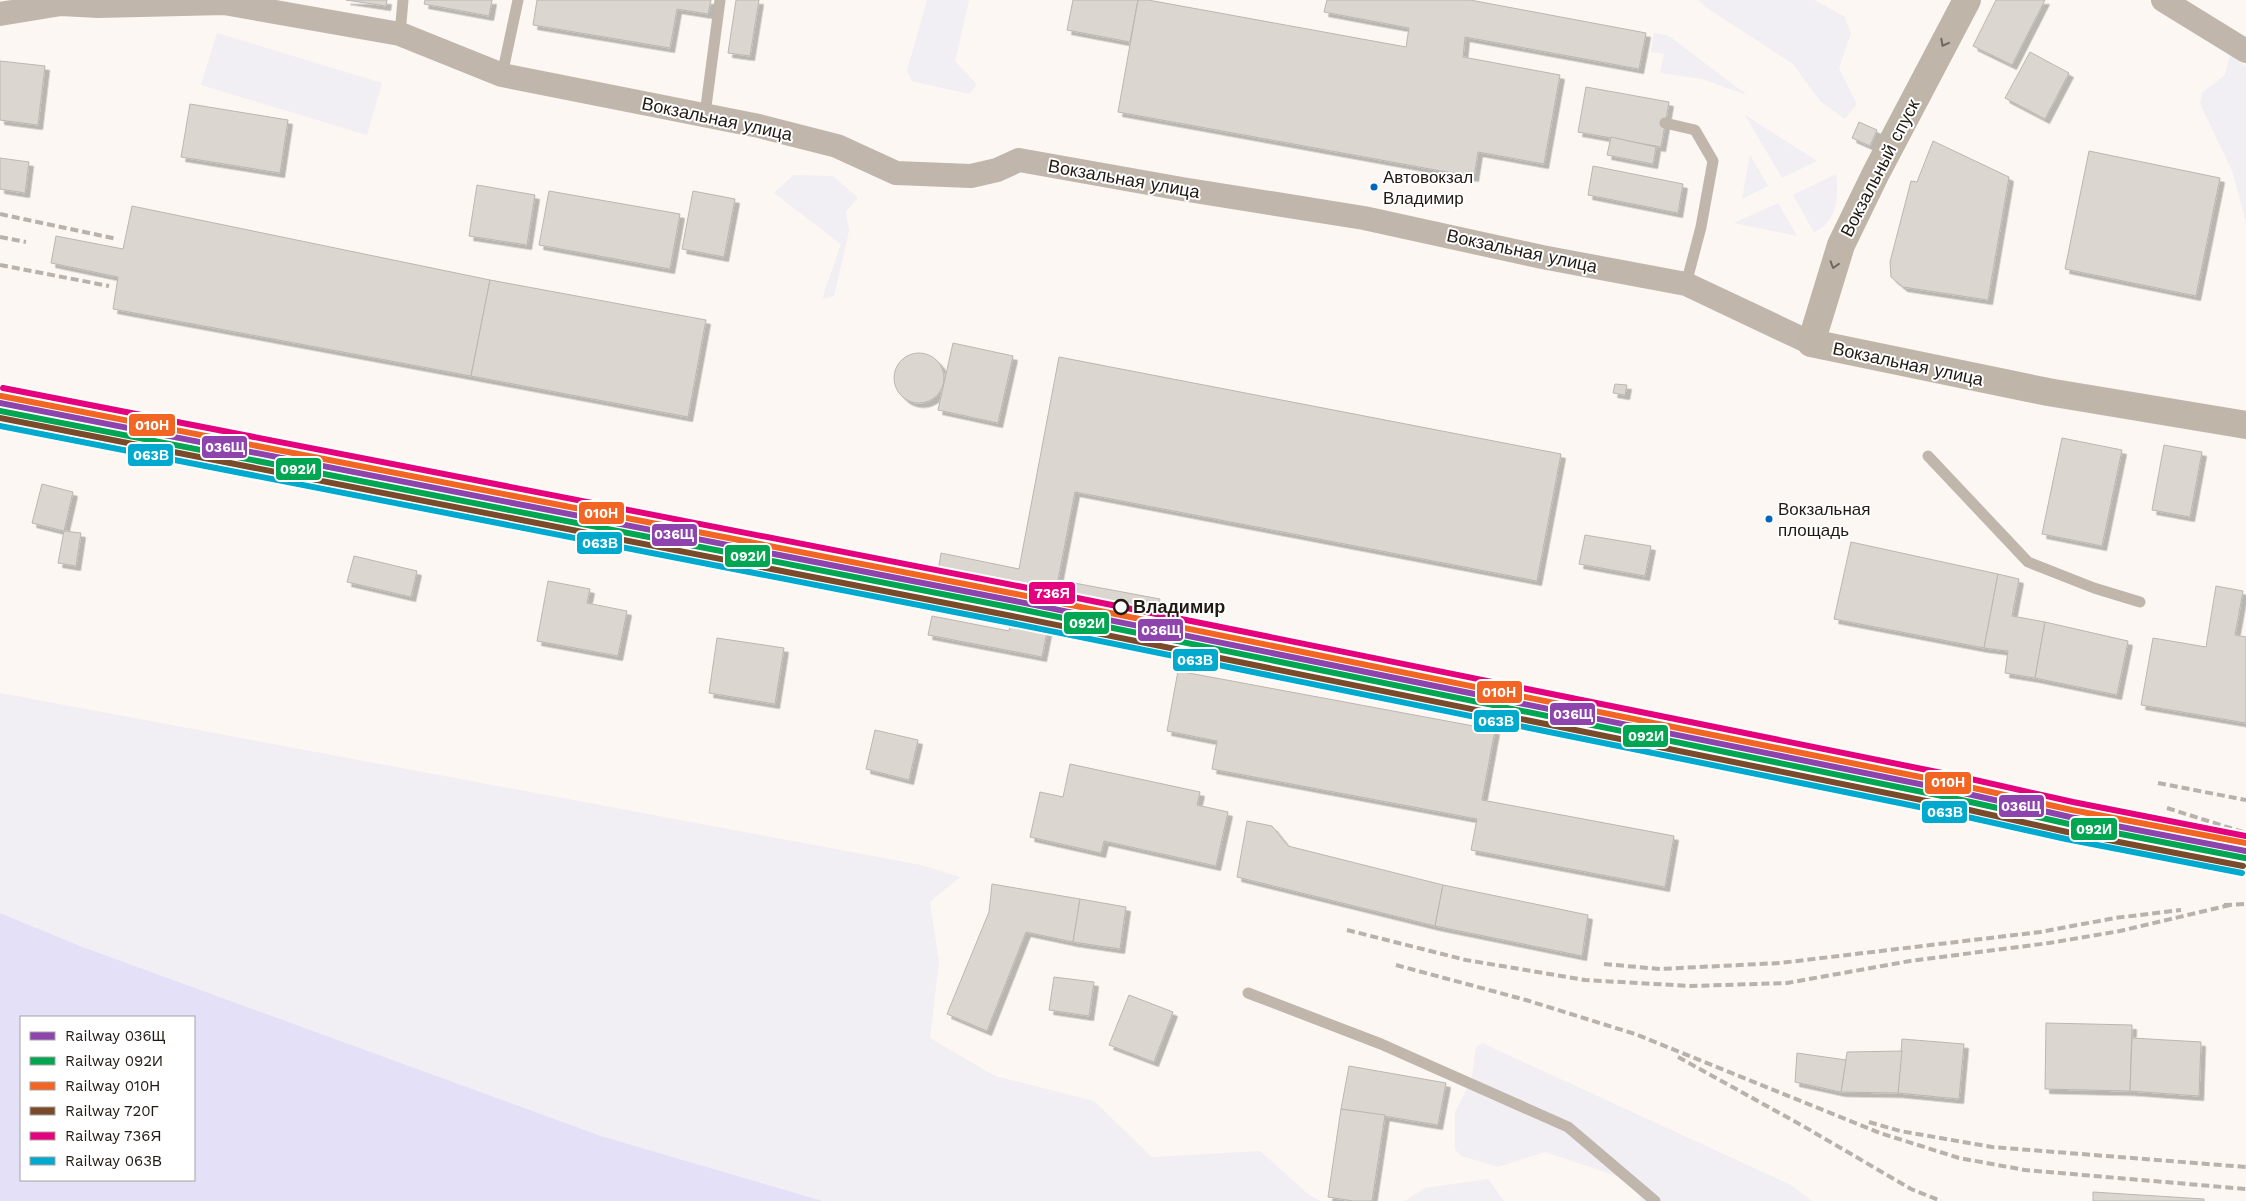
<svg xmlns="http://www.w3.org/2000/svg" width="2246" height="1201" font-family="'Work Sans',sans-serif">
<defs>
<filter id="shadow"><feDropShadow dx="4.5" dy="4.5" stdDeviation="0" flood-color="#0004"/></filter>
</defs>
<rect width="100%" height="100%" fill="#fcf7f2"/>
<!-- green -->
<g fill="#f1eef4">
<path d="M 927,0 L 969,0 L 955,61 L 977,85 L 969,94 L 912,81 L 907,71 Z"/>
<path d="M 1699,0 L 1814,0 L 1844,16 L 1851,33 L 1839,68 L 1857,104 L 1845,119 L 1820,101 L 1793,64 L 1707,8 Z"/>
<path d="M 217,33 L 382,83 L 367,135 L 201,85 Z"/>
<path d="M 1654,33 L 1669,36 L 1747,95 L 1702,79 L 1660,73 L 1664,54 L 1651,52 Z"/>
<path d="M 2230,55 L 2246,66 L 2246,223 L 2233,173 L 2200,103 L 2202,93 L 2225,75 Z"/>
<path d="M 1745,115 L 1817,161 L 1782,178 Z"/>
<path d="M 1750,155 L 1768,186 L 1742,199 Z"/>
<path d="M 1836,174 C 1839,195 1837,223 1814,232 L 1793,195 Z"/>
<path d="M 794,175 L 833,176 L 858,198 L 846,211 L 849,231 L 834,296 L 822,299 L 841,244 L 774,193 Z"/>
<path d="M 1778,203 L 1797,236 L 1734,223 Z"/>
<path d="M 0,693 L 921,865 L 960,877 L 930,902 L 939,962 L 930,1038 L 995,1076 L 1094,1101 L 1152,1157 L 1260,1151 L 1308,1194 L 1320,1201 L 823,1201 L 601,1136 L 80,946 L 0,913 Z"/>
<path d="M 1482,1043 L 1791,1185 L 1812,1201 L 1641,1201 L 1637,1188 L 1617,1176 L 1545,1152 L 1498,1167 L 1461,1156 L 1455,1149 L 1455,1113 L 1472,1077 L 1476,1048 Z"/>
<path d="M 1488,1179 L 1504,1201 L 1405,1201 L 1425,1188 Z"/>
</g>
<!-- water -->
<path fill="#e4e0f8" fill-rule="evenodd" d="M 0,913 L 80,946 L 601,1136 L 823,1201 L 0,1201 ZM 21,1017 L 194,1017 L 194,1180 L 21,1180 Z"/>
<!-- building -->
<g fill="#dcd6d0" stroke="#bcb6b1" filter="url(#shadow)">
<path d="M 346,0 L 387,0 L 386,6 Z"/>
<path d="M 425,0 L 492,0 L 489,16 L 424,4 Z"/>
<path d="M 537,0 L 711,0 L 708,14 L 677,9 L 670,48 L 533,25 Z"/>
<path d="M 736,0 L 759,0 L 750,56 L 728,53 Z"/>
<path d="M 1073,0 L 1138,0 L 1130,42 L 1067,30 Z"/>
<path d="M 1138,0 L 1148,0 L 1406,47 L 1409,28 L 1324,12 L 1327,0 L 1470,0 L 1646,33 L 1639,69 L 1465,37 L 1463,57 L 1560,75 L 1544,164 L 1478,152 L 1474,177 L 1118,112 Z"/>
<path d="M 1996,0 L 2045,0 L 2012,65 L 1973,46 Z"/>
<path d="M 2030,52 L 2069,73 L 2045,119 L 2005,98 Z"/>
<path d="M 0,61 L 45,66 L 38,125 L 0,120 Z"/>
<path d="M 1586,87 L 1669,102 L 1661,147 L 1578,132 Z"/>
<path d="M 190,104 L 288,120 L 280,173 L 181,157 Z"/>
<path d="M 1859,122 L 1877,130 L 1870,146 L 1852,138 Z"/>
<path d="M 1611,137 L 1656,147 L 1653,164 L 1607,155 Z"/>
<path d="M 1933,141 L 2009,177 L 1988,300 L 1903,287 L 1891,277 L 1890,262 L 1911,181 L 1917,182 Z"/>
<path d="M 2089,151 L 2220,178 L 2196,296 L 2065,269 Z"/>
<path d="M 0,158 L 29,162 L 25,193 L 0,189 Z"/>
<path d="M 1593,166 L 1683,184 L 1678,213 L 1588,195 Z"/>
<path d="M 477,185 L 535,195 L 527,245 L 469,236 Z"/>
<path d="M 549,191 L 680,214 L 670,269 L 539,245 Z"/>
<path d="M 693,191 L 735,199 L 724,257 L 682,249 Z"/>
<path d="M 132,206 L 490,280 L 471,376 L 113,309 L 118,277 L 51,263 L 56,236 L 123,249 Z"/>
<path d="M 490,280 L 706,320 L 688,417 L 471,376 Z"/>
<path d="M 953,343 L 1013,356 L 998,423 L 938,410 Z"/>
<circle cx="919" cy="378" r="25"/>
<path d="M 1059,357 L 1561,454 L 1537,581 L 1075,492 L 1058,580 L 1160,599 L 1156,621 L 1053,601 L 1042,657 L 928,635 L 932,616 L 1009,631 L 1017,590 L 937,575 L 939,565 L 941,553 L 1019,569 Z"/>
<path d="M 1615,384 L 1627,385 L 1625,395 L 1613,393 Z"/>
<path d="M 2062,438 L 2122,450 L 2102,546 L 2042,534 Z"/>
<path d="M 2164,445 L 2202,452 L 2190,517 L 2152,510 Z"/>
<path d="M 42,484 L 73,492 L 64,531 L 32,523 Z"/>
<path d="M 64,531 L 81,533 L 76,566 L 58,563 Z"/>
<path d="M 1585,535 L 1651,546 L 1645,576 L 1579,564 Z"/>
<path d="M 1851,542 L 1998,574 L 1984,648 L 1834,619 Z"/>
<path d="M 354,556 L 417,571 L 411,597 L 347,582 Z"/>
<path d="M 1998,574 L 2019,579 L 2012,616 L 2045,622 L 2035,678 L 2005,673 L 2008,651 L 1984,648 Z"/>
<path d="M 548,581 L 590,589 L 587,603 L 627,611 L 618,656 L 537,641 Z"/>
<path d="M 2216,586 L 2243,591 L 2235,635 L 2246,637 L 2246,723 L 2141,705 L 2153,638 L 2206,647 Z"/>
<path d="M 2045,622 L 2128,641 L 2117,695 L 2035,678 Z"/>
<path d="M 717,638 L 784,648 L 775,704 L 709,693 Z"/>
<path d="M 1178,671 L 1495,730 L 1482,800 L 1674,836 L 1665,887 L 1471,850 L 1477,819 L 1212,769 L 1217,741 L 1167,731 Z"/>
<path d="M 875,730 L 918,740 L 909,780 L 866,769 Z"/>
<path d="M 1070,764 L 1200,792 L 1197,805 L 1228,812 L 1216,866 L 1104,841 L 1101,853 L 1030,837 L 1040,792 L 1063,797 Z"/>
<path d="M 1247,821 L 1272,826 L 1288,846 L 1443,885 L 1435,926 L 1237,877 Z"/>
<path d="M 992,884 L 1080,899 L 1073,942 L 1026,932 L 987,1031 L 947,1014 L 989,912 Z"/>
<path d="M 1443,885 L 1588,915 L 1582,956 L 1435,926 Z"/>
<path d="M 1080,899 L 1126,907 L 1120,949 L 1073,942 Z"/>
<path d="M 1054,977 L 1094,982 L 1089,1016 L 1049,1010 Z"/>
<path d="M 1129,995 L 1173,1012 L 1154,1062 L 1109,1045 Z"/>
<path d="M 2046,1023 L 2132,1025 L 2130,1091 L 2045,1089 Z"/>
<path d="M 2132,1038 L 2201,1042 L 2199,1096 L 2130,1091 Z"/>
<path d="M 1902,1039 L 1964,1044 L 1959,1099 L 1898,1093 Z"/>
<path d="M 1902,1051 L 1898,1093 L 1841,1092 L 1847,1052 Z"/>
<path d="M 1797,1053 L 1846,1060 L 1841,1092 L 1795,1082 Z"/>
<path d="M 1349,1066 L 1446,1083 L 1438,1125 L 1341,1109 Z"/>
<path d="M 1341,1109 L 1385,1115 L 1372,1201 L 1353,1201 L 1328,1197 Z"/>
<path d="M 2093,1192 L 2204,1199 L 2204,1201 L 2093,1201 Z"/>
</g>
<g fill="none" stroke-linecap="round" stroke-linejoin="round">
<!-- service -->
<g stroke="#c0b6ab" stroke-width="11">
<path d="M 400,34 L 403,0"/>
<path d="M 502,75 L 518,0"/>
<path d="M 705,114 L 720,0"/>
<path d="M 1665,123 L 1695,130 L 1713,161 L 1701,227 L 1686,284"/>
<path d="M 1928,456 L 2028,562 L 2094,588 L 2140,602"/>
<path d="M 1248,993 L 1381,1044 L 1568,1127 L 1655,1201"/>
</g>
<!-- minor -->
<g stroke="#c0b6ab" stroke-width="24">
<path d="M 2163,0 L 2246,51"/>
<path d="M 0,14 L 61,4 L 98,6 L 224,3 L 400,34 L 502,75 L 759,126 L 837,146 L 896,173 L 971,176 L 997,170 L 1019,160 L 1182,189 L 1364,218 L 1542,257 L 1686,284 L 1811,343"/>
</g>
<!-- secondary -->
<path stroke="#c0b5a9" stroke-width="28" d="M 1967,0 L 1876,173 L 1841,245 L 1811,343 L 2048,392 L 2246,425"/>
<!-- rail -->
<g stroke="#b9b1ab" stroke-width="4" stroke-dasharray="8 4" stroke-linecap="butt">
<path d="M 0,214 L 117,239"/>
<path d="M 0,237 L 26,242"/>
<path d="M 0,265 L 109,286"/>
<path d="M 2158,783 L 2246,800"/>
<path d="M 2167,808 L 2246,833"/>
<path d="M 2154,832 L 2246,844"/>
<path d="M 2224,905 L 2246,904"/>
<path d="M 1347,930 L 1466,960 L 1585,980 L 1690,986 L 1787,983 L 1910,961 L 2049,943 L 2120,931 L 2230,905"/>
<path d="M 1604,964 L 1660,969 L 1780,963 L 2040,932 L 2115,918 L 2181,910"/>
<path d="M 1396,965 L 1526,1000 L 1635,1034 L 1880,1133 L 1959,1158 L 2025,1170 L 2246,1189"/>
<path d="M 1678,1057 L 1803,1126 L 1911,1189 L 1941,1201"/>
<path d="M 1869,1122 L 1900,1131 L 1992,1147 L 2246,1167"/>
</g>
<!-- rail-1 casing -->
<g stroke="#fff" stroke-width="10">
<path id="rail-1" d="M 0,403 L 1015,601 L 1959,792 L 2070,817 L 2246,851"/>
</g>
<!-- rail-2 casing -->
<g stroke="#fff" stroke-width="10">
<path id="rail-2" d="M 0,411 L 1014,608 L 1957,799 L 2069,824 L 2245,858"/>
</g>
<!-- rail-3 casing -->
<g stroke="#fff" stroke-width="10">
<path id="rail-3" d="M 1,396 L 1016,594 L 1960,785 L 2072,810 L 2246,843"/>
</g>
<!-- rail-4 casing -->
<g stroke="#fff" stroke-width="10">
<path id="rail-4" d="M 0,418 L 1012,616 L 1956,807 L 2067,832 L 2243,866"/>
</g>
<!-- rail-5 casing -->
<g stroke="#fff" stroke-width="10">
<path id="rail-5" d="M 3,388 L 1018,586 L 1962,777 L 2073,802 L 2246,836"/>
</g>
<!-- rail-6 casing -->
<g stroke="#fff" stroke-width="10">
<path id="rail-6" d="M 0,426 L 1011,623 L 1954,814 L 2066,839 L 2242,873"/>
</g>
<!-- rail-1 -->
<use href="#rail-1" stroke="#8e44ad" stroke-width="6"/>
<!-- rail-2 -->
<use href="#rail-2" stroke="#00a651" stroke-width="6"/>
<!-- rail-3 -->
<use href="#rail-3" stroke="#f26522" stroke-width="6"/>
<!-- rail-4 -->
<use href="#rail-4" stroke="#7a4b2a" stroke-width="6"/>
<!-- rail-5 -->
<use href="#rail-5" stroke="#e5007d" stroke-width="6"/>
<!-- rail-6 -->
<use href="#rail-6" stroke="#00a9ce" stroke-width="6"/>
</g>
<!-- one-way arrows -->
<defs><path id="oneway-chevron" d="M-2-3.5L2.5 0L-2 3.5" fill="none" stroke-width="1.6" stroke-linecap="round" stroke-linejoin="round" transform="scale(1.25)"/></defs>
<g stroke="#70685e">
<use href="#oneway-chevron" transform="translate(1944 43) rotate(118)"/>
<use href="#oneway-chevron" transform="translate(1834 265) rotate(107)"/>
</g>
<!-- markers -->
<g fill="#0065bd" stroke="#fff" stroke-width="2">
<circle cx="1374" cy="187" r="4.5"/>
<circle cx="1769" cy="519" r="4.5"/>
</g>
<circle fill="#fff" stroke="#211a13" stroke-width="2.5" cx="1121" cy="607" r="7"/>
<g text-anchor="middle" stroke-width="4" stroke-linejoin="round" paint-order="stroke">
<!-- bus labels -->
<g font-size="17" fill="#211a13" stroke="#fff" text-anchor="start">
<text x="1383" y="183">Автовокзал<tspan x="1383" dy="21">Владимир</tspan></text>
<text x="1778" y="515">Вокзальная<tspan x="1778" dy="21">площадь</tspan></text>
</g>
<!-- street labels -->
<g font-size="18" fill="#211a13" stroke="#fff">
<text transform="translate(717 119) rotate(12)" y="6">Вокзальная улица</text>
<text transform="translate(1880 168) rotate(-63)" y="6">Вокзальный спуск</text>
<text transform="translate(1124 179) rotate(10)" y="6">Вокзальная улица</text>
<text transform="translate(1522 251) rotate(12)" y="6">Вокзальная улица</text>
<text transform="translate(1908 364) rotate(12)" y="6">Вокзальная улица</text>
</g>
<!-- stop labels -->
<g font-size="18" font-weight="bold" fill="#211a13" stroke="#fff" text-anchor="start">
<text x="1133" y="613">Владимир</text>
</g>
</g>
<g stroke="#fff" stroke-width="2">
<rect x="128" y="413" width="48" height="24" rx="5" fill="#f26522"/>
<rect x="201" y="435" width="47" height="24" rx="5" fill="#8e44ad"/>
<rect x="127" y="443" width="47" height="24" rx="5" fill="#00a9ce"/>
<rect x="275" y="457" width="47" height="24" rx="5" fill="#00a651"/>
<rect x="578" y="501" width="47" height="24" rx="5" fill="#f26522"/>
<rect x="651" y="523" width="47" height="24" rx="5" fill="#8e44ad"/>
<rect x="576" y="531" width="47" height="24" rx="5" fill="#00a9ce"/>
<rect x="724" y="544" width="47" height="24" rx="5" fill="#00a651"/>
<rect x="1028" y="581" width="48" height="24" rx="5" fill="#e5007d"/>
<rect x="1063" y="611" width="47" height="24" rx="5" fill="#00a651"/>
<rect x="1137" y="618" width="47" height="24" rx="5" fill="#8e44ad"/>
<rect x="1172" y="648" width="47" height="24" rx="5" fill="#00a9ce"/>
<rect x="1476" y="680" width="47" height="24" rx="5" fill="#f26522"/>
<rect x="1549" y="702" width="47" height="24" rx="5" fill="#8e44ad"/>
<rect x="1473" y="709" width="47" height="24" rx="5" fill="#00a9ce"/>
<rect x="1622" y="724" width="47" height="24" rx="5" fill="#00a651"/>
<rect x="1924" y="771" width="48" height="24" rx="5" fill="#f26522"/>
<rect x="1998" y="794" width="47" height="24" rx="5" fill="#8e44ad"/>
<rect x="1921" y="800" width="47" height="24" rx="5" fill="#00a9ce"/>
<rect x="2070" y="817" width="48" height="24" rx="5" fill="#00a651"/>
</g>
<g font-size="14" text-anchor="middle" font-weight="bold" fill="#fff">
<text x="152" y="430">010Н</text>
<text x="225" y="452">036Щ</text>
<text x="151" y="460">063В</text>
<text x="298" y="474">092И</text>
<text x="601" y="518">010Н</text>
<text x="674" y="539">036Щ</text>
<text x="600" y="548">063В</text>
<text x="748" y="561">092И</text>
<text x="1052" y="598">736Я</text>
<text x="1087" y="628">092И</text>
<text x="1161" y="635">036Щ</text>
<text x="1195" y="665">063В</text>
<text x="1499" y="697">010Н</text>
<text x="1573" y="719">036Щ</text>
<text x="1496" y="726">063В</text>
<text x="1646" y="741">092И</text>
<text x="1948" y="787">010Н</text>
<text x="2021" y="811">036Щ</text>
<text x="1945" y="817">063В</text>
<text x="2094" y="834">092И</text>
</g>
<!-- legend -->
<rect x="20" y="1016" width="175" height="165" fill="#ffffff" stroke="#a6a3a1"/>
<rect x="30" y="1032" width="25" height="8" fill="#8e44ad" stroke="#a6a3a1"/>
<text x="65" y="1041" font-size="15" fill="#211a13">Railway 036Щ</text>
<rect x="30" y="1057" width="25" height="8" fill="#00a651" stroke="#a6a3a1"/>
<text x="65" y="1066" font-size="15" fill="#211a13">Railway 092И</text>
<rect x="30" y="1082" width="25" height="8" fill="#f26522" stroke="#a6a3a1"/>
<text x="65" y="1091" font-size="15" fill="#211a13">Railway 010Н</text>
<rect x="30" y="1107" width="25" height="8" fill="#7a4b2a" stroke="#a6a3a1"/>
<text x="65" y="1116" font-size="15" fill="#211a13">Railway 720Г</text>
<rect x="30" y="1132" width="25" height="8" fill="#e5007d" stroke="#a6a3a1"/>
<text x="65" y="1141" font-size="15" fill="#211a13">Railway 736Я</text>
<rect x="30" y="1157" width="25" height="8" fill="#00a9ce" stroke="#a6a3a1"/>
<text x="65" y="1166" font-size="15" fill="#211a13">Railway 063В</text>
</svg>
